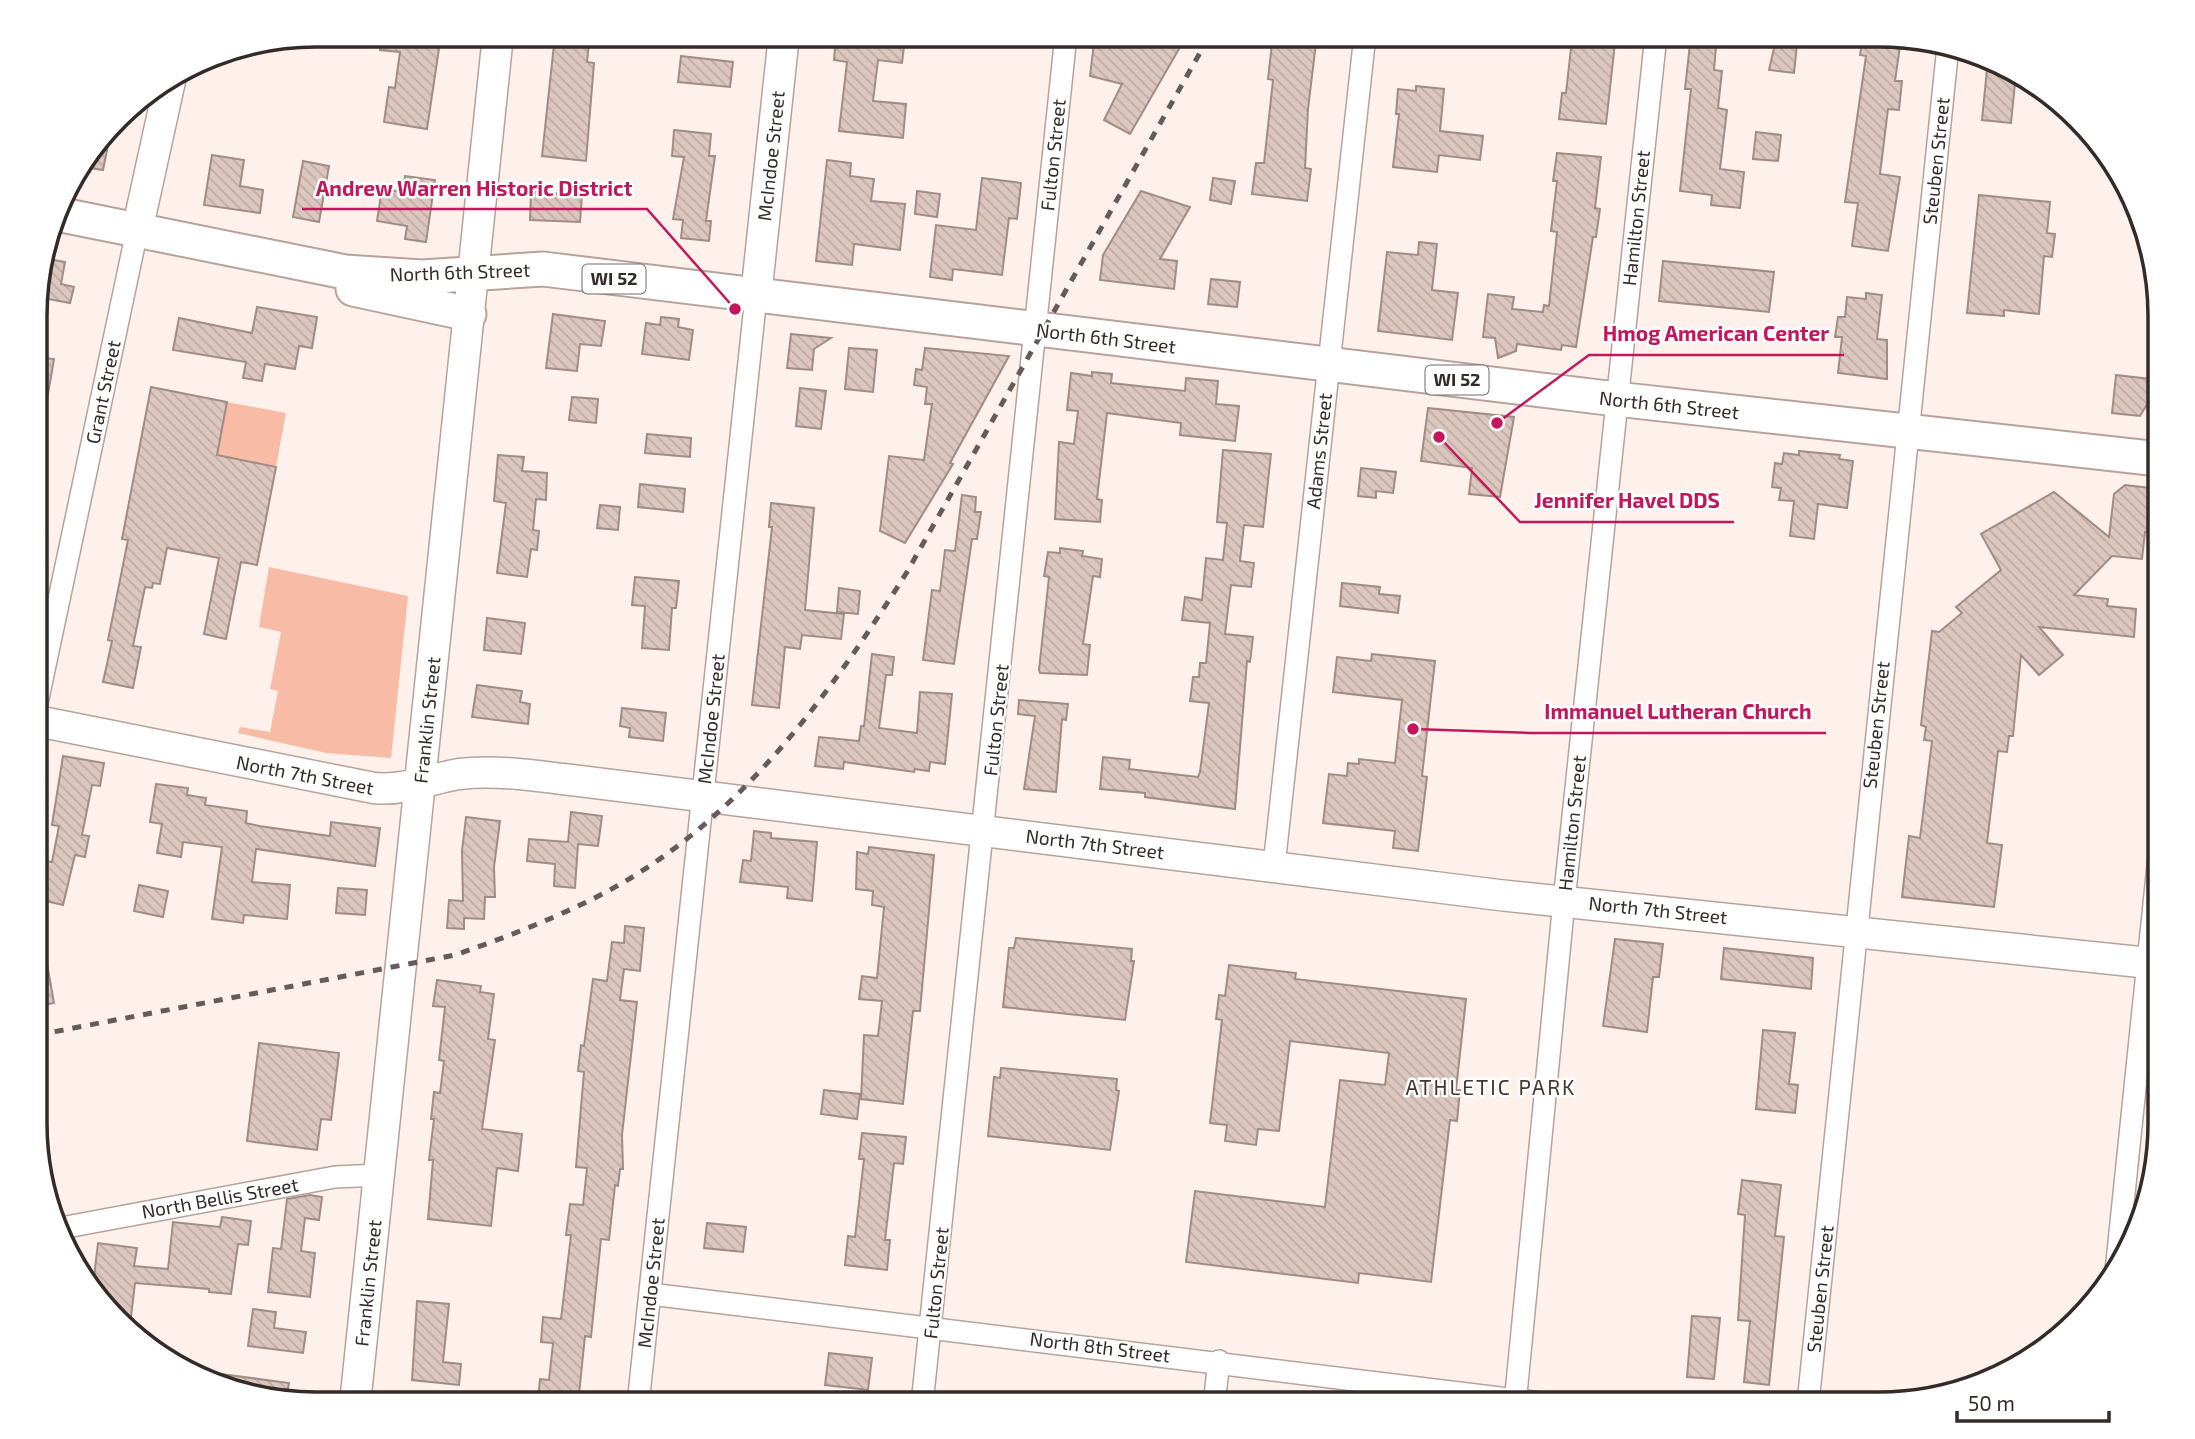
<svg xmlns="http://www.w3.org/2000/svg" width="2195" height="1439" font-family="'Exo 2',sans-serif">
<defs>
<pattern id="building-back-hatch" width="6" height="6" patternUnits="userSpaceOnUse" patternTransform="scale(1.75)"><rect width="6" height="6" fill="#dcc7bf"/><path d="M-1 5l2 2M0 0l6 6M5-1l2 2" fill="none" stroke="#bdaba4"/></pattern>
</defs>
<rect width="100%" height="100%" fill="#fef1ec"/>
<!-- green -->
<g fill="#f7bba6">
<path d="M 227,402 L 286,413 L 276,467 L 217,455 Z"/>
<path d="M 269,567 L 408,596 L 391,758 L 326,753 L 238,733 L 240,727 L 270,732 L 278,691 L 270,689 L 281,632 L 259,627 Z"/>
</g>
<!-- building -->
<g fill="url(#building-back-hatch)" stroke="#a08c85" stroke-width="2">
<path d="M 382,35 L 441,35 L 427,129 L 384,122 L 389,87 L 395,88 L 400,52 L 380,50 Z"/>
<path d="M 555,35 L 590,35 L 587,62 L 594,63 L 586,161 L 542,156 Z"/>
<path d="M 836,35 L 905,38 L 902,63 L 878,60 L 873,101 L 906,104 L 903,138 L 839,131 L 847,62 L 834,60 Z"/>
<path d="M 1095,35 L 1187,35 L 1130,134 L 1104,120 L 1122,84 L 1090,76 Z"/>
<path d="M 1273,35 L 1317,35 L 1308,109 L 1305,168 L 1311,169 L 1307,201 L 1252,194 L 1256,163 L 1264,163 L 1273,80 L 1268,79 Z"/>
<path d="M 1691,35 L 1717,35 L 1714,70 L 1722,71 L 1718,108 L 1727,110 L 1720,169 L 1744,172 L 1740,208 L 1711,205 L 1712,195 L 1680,191 L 1691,89 L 1685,89 Z"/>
<path d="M 1777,35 L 1798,35 L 1794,73 L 1769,70 Z"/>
<path d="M 1863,35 L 1901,39 L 1895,81 L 1902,81 L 1899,110 L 1888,109 L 1880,174 L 1900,177 L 1888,251 L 1852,246 L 1858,203 L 1845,202 L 1866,56 L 1860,55 Z"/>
<path d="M 1572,39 L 1615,43 L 1606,124 L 1559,119 L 1562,93 L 1566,93 Z"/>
<path d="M 681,56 L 733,62 L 730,87 L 678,82 Z"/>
<path d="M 1988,59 L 2016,73 L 2011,123 L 1982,120 Z"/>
<path d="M 1416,86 L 1444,89 L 1440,131 L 1483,136 L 1480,160 L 1439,155 L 1437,172 L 1393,167 L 1399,114 L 1396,114 L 1398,89 L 1416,91 Z"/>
<path d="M 111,130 L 103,170 L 83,167 L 91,156 Z"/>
<path d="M 674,130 L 711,134 L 709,156 L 715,156 L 706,221 L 711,221 L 709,241 L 681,238 L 683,220 L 673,219 L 684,157 L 672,156 Z"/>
<path d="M 1756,132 L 1781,135 L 1778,161 L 1753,159 Z"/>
<path d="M 1557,153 L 1601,157 L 1595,208 L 1600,209 L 1596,237 L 1593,237 L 1576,347 L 1562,345 L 1561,350 L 1517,344 L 1516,351 L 1498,358 L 1495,338 L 1483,337 L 1488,294 L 1514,297 L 1512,309 L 1543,312 L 1544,305 L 1549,306 L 1557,232 L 1551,231 L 1557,181 L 1553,181 Z"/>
<path d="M 212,155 L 244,160 L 240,186 L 263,190 L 260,213 L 204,205 Z"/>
<path d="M 827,160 L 851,163 L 850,176 L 874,179 L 871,201 L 905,204 L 900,250 L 854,244 L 852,265 L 816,261 Z"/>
<path d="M 303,161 L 329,166 L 319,222 L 293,217 Z"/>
<path d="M 405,176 L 435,180 L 426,242 L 405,239 L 407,226 L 377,221 L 382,189 L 403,192 Z"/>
<path d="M 982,178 L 1021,183 L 1017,219 L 1009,218 L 1002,275 L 953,269 L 952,280 L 930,277 L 936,225 L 976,230 Z"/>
<path d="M 1213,178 L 1235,181 L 1231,204 L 1210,200 Z"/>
<path d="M 917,191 L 940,194 L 937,217 L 915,214 Z"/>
<path d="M 1141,191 L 1190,207 L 1160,259 L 1177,261 L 1174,289 L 1100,280 L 1103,255 Z"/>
<path d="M 531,192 L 582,195 L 580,222 L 530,220 Z"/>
<path d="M 1979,195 L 2050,202 L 2047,233 L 2055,234 L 2052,257 L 2044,256 L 2039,314 L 2004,310 L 2004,316 L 1967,313 Z"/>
<path d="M 1419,242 L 1437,244 L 1432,290 L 1458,293 L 1452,340 L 1378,331 L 1387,252 L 1418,255 Z"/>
<path d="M 44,258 L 65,262 L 61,284 L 74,287 L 70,303 L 37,297 L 37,280 Z"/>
<path d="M 1663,261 L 1774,272 L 1769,312 L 1659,301 Z"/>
<path d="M 1211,279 L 1240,282 L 1237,307 L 1208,304 Z"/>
<path d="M 1866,293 L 1882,295 L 1877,339 L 1887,340 L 1887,379 L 1838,373 L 1842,337 L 1835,337 L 1838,317 L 1845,317 L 1847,297 L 1866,299 Z"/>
<path d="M 257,307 L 317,317 L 312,348 L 299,346 L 295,369 L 265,364 L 262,381 L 243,378 L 246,362 L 173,350 L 179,318 L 252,333 Z"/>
<path d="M 553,314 L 605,321 L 601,346 L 580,344 L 577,371 L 546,368 Z"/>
<path d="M 661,317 L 679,319 L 678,327 L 693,330 L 689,360 L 642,354 L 646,323 L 660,325 Z"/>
<path d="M 791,334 L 831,338 L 814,349 L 812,370 L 787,368 Z"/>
<path d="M 849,348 L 877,350 L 873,392 L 845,389 Z"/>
<path d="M 925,348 L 1009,356 L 950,463 L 953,464 L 905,543 L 880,531 L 889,456 L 924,460 L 932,404 L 925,404 L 927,387 L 914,385 L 916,369 L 922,370 Z"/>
<path d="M 37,357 L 54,359 L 46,406 L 37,406 Z"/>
<path d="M 1092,372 L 1112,374 L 1111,383 L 1185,391 L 1186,378 L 1218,381 L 1216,404 L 1239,406 L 1235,441 L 1180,435 L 1181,423 L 1107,413 L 1097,499 L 1102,500 L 1100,522 L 1055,519 L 1059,442 L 1074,444 L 1078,411 L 1067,410 L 1071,373 L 1092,376 Z"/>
<path d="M 2116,375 L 2159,380 L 2159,399 L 2151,398 L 2140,416 L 2112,413 Z"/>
<path d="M 151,387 L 227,402 L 217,455 L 276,467 L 257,565 L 241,562 L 226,639 L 204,634 L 219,558 L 167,548 L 160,584 L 153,583 L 152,588 L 145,587 L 133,646 L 141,647 L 133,688 L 103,682 L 112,641 L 108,640 L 128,540 L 122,539 Z"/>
<path d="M 800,388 L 826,391 L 821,429 L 796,426 Z"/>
<path d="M 572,397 L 598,399 L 596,423 L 569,420 Z"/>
<path d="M 1428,408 L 1514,417 L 1500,497 L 1469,494 L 1472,468 L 1421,461 Z"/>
<path d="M 647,434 L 691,438 L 690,457 L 645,453 Z"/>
<path d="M 1223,450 L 1271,454 L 1263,527 L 1244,525 L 1240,561 L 1254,563 L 1251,587 L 1231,585 L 1225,634 L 1253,637 L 1250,662 L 1247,661 L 1235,809 L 1145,797 L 1145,793 L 1100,789 L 1103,757 L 1130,760 L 1129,769 L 1198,777 L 1200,772 L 1209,703 L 1190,701 L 1193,677 L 1199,677 L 1200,663 L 1206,663 L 1210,623 L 1182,620 L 1185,597 L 1202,600 L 1206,558 L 1223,560 L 1227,523 L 1217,522 Z"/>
<path d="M 1799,451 L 1840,455 L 1839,459 L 1853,461 L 1847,508 L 1818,504 L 1814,539 L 1790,536 L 1794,501 L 1779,500 L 1781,488 L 1772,487 L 1775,463 L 1782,464 L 1784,453 L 1799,455 Z"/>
<path d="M 498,455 L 524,457 L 522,471 L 547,473 L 546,500 L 536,499 L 533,530 L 539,531 L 537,550 L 531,549 L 527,577 L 497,573 L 506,503 L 494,501 Z"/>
<path d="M 1361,468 L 1396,472 L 1393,493 L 1376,491 L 1376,498 L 1358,496 Z"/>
<path d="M 640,484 L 685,489 L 683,512 L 638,507 Z"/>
<path d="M 2125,485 L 2158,489 L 2156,515 L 2150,517 L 2148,532 L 2145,532 L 2142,559 L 2112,556 L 2074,595 L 2108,599 L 2107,606 L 2136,609 L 2134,637 L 2039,627 L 2063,655 L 2039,675 L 2021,655 L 2013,736 L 2009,736 L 2007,752 L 1998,751 L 1987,843 L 2002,845 L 1994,907 L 1902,897 L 1909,836 L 1920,838 L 1932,741 L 1924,740 L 1926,727 L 1921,725 L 1932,631 L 1939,632 L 1962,613 L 1956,607 L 2001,570 L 1981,534 L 2054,492 L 2109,537 L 2114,494 Z"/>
<path d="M 962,495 L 976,497 L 975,512 L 981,512 L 977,539 L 972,539 L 954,664 L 923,660 L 932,590 L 940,591 L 945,550 L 955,551 Z"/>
<path d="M 771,503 L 814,508 L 805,610 L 844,614 L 841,639 L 802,635 L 800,649 L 785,647 L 779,708 L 752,705 L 772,527 L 769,527 Z"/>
<path d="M 600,505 L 620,507 L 618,530 L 597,528 Z"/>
<path d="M 1060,548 L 1083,551 L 1082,556 L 1102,559 L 1100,577 L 1093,576 L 1083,644 L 1090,645 L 1087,675 L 1040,673 L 1039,670 L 1049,577 L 1044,576 L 1048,552 L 1060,553 Z"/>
<path d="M 635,577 L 679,581 L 676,608 L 672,608 L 669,650 L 642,648 L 645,606 L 632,605 Z"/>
<path d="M 1342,583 L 1380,587 L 1379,594 L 1400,596 L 1398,613 L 1340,606 Z"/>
<path d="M 839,588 L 860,591 L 858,614 L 837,612 Z"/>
<path d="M 487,618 L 525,623 L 521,654 L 484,650 Z"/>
<path d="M 872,654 L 894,657 L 892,675 L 886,675 L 879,728 L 917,733 L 920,692 L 952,694 L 945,764 L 930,762 L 929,771 L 915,769 L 914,772 L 844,762 L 843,769 L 815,766 L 819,737 L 859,741 L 861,726 L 864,726 Z"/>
<path d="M 1372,654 L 1435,661 L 1422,776 L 1427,777 L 1418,851 L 1393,848 L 1395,831 L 1323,823 L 1329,774 L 1347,776 L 1348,763 L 1359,764 L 1359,759 L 1395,763 L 1402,700 L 1333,692 L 1337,657 L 1371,661 Z"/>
<path d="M 477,685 L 522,691 L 520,702 L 530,704 L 528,724 L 472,717 Z"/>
<path d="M 1019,700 L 1068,704 L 1066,720 L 1062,719 L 1056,792 L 1024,789 L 1035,716 L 1018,714 Z"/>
<path d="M 622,708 L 666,713 L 663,741 L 629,737 L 630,728 L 620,726 Z"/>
<path d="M 63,756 L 104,763 L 100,786 L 92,785 L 82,835 L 89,836 L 85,857 L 75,855 L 63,905 L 37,899 L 37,876 L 41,877 L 45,861 L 52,862 L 59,826 L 52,825 Z"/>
<path d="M 156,784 L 188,788 L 187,795 L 206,798 L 205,805 L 247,811 L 246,823 L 259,826 L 330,836 L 331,822 L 380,828 L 375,866 L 256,849 L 252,882 L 290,885 L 287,919 L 244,915 L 243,923 L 212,919 L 222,847 L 183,842 L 181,857 L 157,853 L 162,824 L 150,822 Z"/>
<path d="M 571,812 L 602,816 L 598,846 L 578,844 L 575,888 L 554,886 L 555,864 L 527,861 L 529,839 L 568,842 Z"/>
<path d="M 466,817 L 500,821 L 494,867 L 495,897 L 485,897 L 484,919 L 464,918 L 464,929 L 447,928 L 449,900 L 463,901 L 462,851 Z"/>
<path d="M 754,831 L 771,833 L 771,838 L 817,842 L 812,901 L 787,898 L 788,887 L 740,882 L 743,860 L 751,861 Z"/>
<path d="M 869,847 L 934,855 L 920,1011 L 913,1011 L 903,1104 L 861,1099 L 864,1035 L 878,1036 L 882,1001 L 859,999 L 862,976 L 877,978 L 884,907 L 872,905 L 873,891 L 856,889 L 857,852 L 868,854 Z"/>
<path d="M 139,885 L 168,891 L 163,917 L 134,911 Z"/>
<path d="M 338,888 L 367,890 L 365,915 L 336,913 Z"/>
<path d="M 625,926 L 644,928 L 640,971 L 624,969 L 620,1000 L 637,1002 L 622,1135 L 623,1169 L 620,1169 L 618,1186 L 615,1185 L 609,1240 L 601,1239 L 591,1337 L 585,1336 L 578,1404 L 538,1400 L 540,1379 L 549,1380 L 553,1343 L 541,1342 L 543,1317 L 561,1319 L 571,1235 L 566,1235 L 570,1204 L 583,1205 L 587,1168 L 576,1167 L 584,1072 L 578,1071 L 581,1045 L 584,1046 L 593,979 L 607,981 L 612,942 L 624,943 Z"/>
<path d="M 1016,938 L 1132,949 L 1131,961 L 1134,961 L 1125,1020 L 1003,1007 L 1009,948 L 1014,948 Z"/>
<path d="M 1615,939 L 1663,944 L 1659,977 L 1653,977 L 1647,1032 L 1603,1026 Z"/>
<path d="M 1724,948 L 1813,958 L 1811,989 L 1721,979 Z"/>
<path d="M 46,958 L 54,1003 L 37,1006 L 37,959 Z"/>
<path d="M 1229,965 L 1296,973 L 1295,979 L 1466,999 L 1456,1090 L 1460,1090 L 1457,1121 L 1450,1120 L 1431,1282 L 1359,1273 L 1358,1283 L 1186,1262 L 1195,1191 L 1325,1207 L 1340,1080 L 1385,1085 L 1389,1053 L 1290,1041 L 1279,1131 L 1258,1129 L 1256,1145 L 1225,1141 L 1227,1125 L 1210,1123 L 1222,1020 L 1216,1019 L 1219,995 L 1225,996 Z"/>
<path d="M 437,980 L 481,986 L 480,992 L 494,994 L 488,1039 L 495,1040 L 482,1129 L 522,1134 L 518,1171 L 497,1168 L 491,1226 L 428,1219 L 433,1160 L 429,1160 L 434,1119 L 431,1119 L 434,1092 L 440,1093 L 444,1061 L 439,1060 L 445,1007 L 433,1006 Z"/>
<path d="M 1763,1030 L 1795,1033 L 1789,1084 L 1798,1085 L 1795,1113 L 1756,1109 Z"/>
<path d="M 259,1043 L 339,1053 L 331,1120 L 321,1119 L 317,1150 L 247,1141 Z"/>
<path d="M 1001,1068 L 1117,1079 L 1116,1090 L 1119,1091 L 1110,1150 L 988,1136 L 994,1077 L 1000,1078 Z"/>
<path d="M 824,1090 L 860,1094 L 857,1119 L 821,1114 Z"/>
<path d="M 862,1133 L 906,1137 L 903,1164 L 894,1163 L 885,1240 L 890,1240 L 887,1270 L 845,1265 L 848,1236 L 855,1237 L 864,1159 L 859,1159 Z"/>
<path d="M 1742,1180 L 1781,1185 L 1775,1236 L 1784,1237 L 1769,1385 L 1744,1382 L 1750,1321 L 1738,1320 L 1745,1215 L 1738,1214 Z"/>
<path d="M 310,1195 L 322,1197 L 319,1220 L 305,1218 L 301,1251 L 315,1253 L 310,1297 L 268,1292 L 273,1248 L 281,1249 L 287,1199 Z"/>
<path d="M 222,1217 L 251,1221 L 248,1245 L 238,1244 L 231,1294 L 209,1292 L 209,1289 L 135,1283 L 130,1325 L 93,1285 L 98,1243 L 137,1248 L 134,1266 L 168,1269 L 173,1222 L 220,1227 Z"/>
<path d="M 707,1223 L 746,1227 L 743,1252 L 704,1248 Z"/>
<path d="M 417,1301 L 449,1304 L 443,1362 L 461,1364 L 459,1385 L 412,1380 Z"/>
<path d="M 253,1309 L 276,1312 L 274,1328 L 306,1332 L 303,1353 L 248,1346 Z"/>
<path d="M 1692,1316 L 1720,1318 L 1714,1379 L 1687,1377 Z"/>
<path d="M 829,1353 L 872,1358 L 868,1390 L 825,1385 Z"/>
<path d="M 221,1374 L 289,1383 L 286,1399 L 226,1389 L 219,1386 Z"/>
</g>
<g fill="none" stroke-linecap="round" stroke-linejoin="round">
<!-- street casing -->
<g stroke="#b7a29b" stroke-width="24">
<g id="street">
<path d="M 37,703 L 137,231"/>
<path d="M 1274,866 L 1365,35"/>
<path d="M 61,1228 L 335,1177 L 380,1175"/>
<path d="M 2116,1271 L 2159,856"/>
<path d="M 650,1294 L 1550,1404"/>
<path d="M 1808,1403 L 1948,46"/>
<path d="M 638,1404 L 756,296"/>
<path d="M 922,1404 C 974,948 1017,491 1066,35"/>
<path d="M 1214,1404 L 1219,1361"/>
<path d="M 1515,1404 L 1564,901 L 1656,35"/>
</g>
</g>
<!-- secondary casing -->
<g stroke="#b7a29b" stroke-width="33">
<g id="secondary">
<path d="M 137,231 L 170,81"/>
<path d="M 756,296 L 784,35"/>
<path d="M 37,721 L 374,788 C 405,791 429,779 459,774 C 493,770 530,775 563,779 L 1499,895 L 2159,964"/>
<path d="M 355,1404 L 498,35"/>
</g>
</g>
<!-- primary casing -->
<g stroke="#b7a29b" stroke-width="37">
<g id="primary">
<path d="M 57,214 L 345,272 L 422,277 L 543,269 L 1616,399 L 2159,459"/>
<path d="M 353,289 L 469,314"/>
</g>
</g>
<!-- street -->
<use href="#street" stroke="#fff" stroke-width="21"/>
<!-- secondary -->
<use href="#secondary" stroke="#fff" stroke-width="30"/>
<!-- primary -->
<use href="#primary" stroke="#fff" stroke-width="33"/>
<!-- rail -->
<path stroke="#655c59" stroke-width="5" stroke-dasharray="9 9" stroke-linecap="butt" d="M 37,1035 L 455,955 C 507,937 559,917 608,891 C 741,819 828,697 907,572 L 1210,35"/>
</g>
<g text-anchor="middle" stroke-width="5" stroke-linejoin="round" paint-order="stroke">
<!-- shield labels -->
<g fill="#fff" stroke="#706b68" stroke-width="2">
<rect x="582.5" y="264.5" width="63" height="29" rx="5"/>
<rect x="1425.5" y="365.5" width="63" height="29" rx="5"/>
</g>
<g font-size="18" font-weight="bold" fill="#332b28">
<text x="614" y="285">WI 52</text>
<text x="1457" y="386">WI 52</text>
</g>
<!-- street labels -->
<g font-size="19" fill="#332b28" stroke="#fff">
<text transform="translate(1053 155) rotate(-84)" y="7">Fulton Street</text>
<text transform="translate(771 156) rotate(-84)" y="7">McIndoe Street</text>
<text transform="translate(1936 161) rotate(-84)" y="7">Steuben Street</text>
<text transform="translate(1636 218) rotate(-84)" y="7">Hamilton Street</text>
<text transform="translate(460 272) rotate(-2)" y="7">North 6th Street</text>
<text transform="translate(1106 338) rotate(7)" y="7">North 6th Street</text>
<text transform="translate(103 392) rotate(-78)" y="7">Grant Street</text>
<text transform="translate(1669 405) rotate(6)" y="7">North 6th Street</text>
<text transform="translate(1319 451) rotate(-84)" y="7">Adams Street</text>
<text transform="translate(711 719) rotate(-84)" y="7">McIndoe Street</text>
<text transform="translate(427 720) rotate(-84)" y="7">Franklin Street</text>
<text transform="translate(996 720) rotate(-84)" y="7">Fulton Street</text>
<text transform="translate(1876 725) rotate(-84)" y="7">Steuben Street</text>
<text transform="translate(305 775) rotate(11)" y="7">North 7th Street</text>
<text transform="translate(1572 823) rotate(-84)" y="7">Hamilton Street</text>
<text transform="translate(1095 844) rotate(7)" y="7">North 7th Street</text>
<text transform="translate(1658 910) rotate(6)" y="7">North 7th Street</text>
<text transform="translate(220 1198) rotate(-10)" y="7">North Bellis Street</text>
<text transform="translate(368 1283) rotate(-84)" y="7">Franklin Street</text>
<text transform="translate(651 1283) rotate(-84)" y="7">McIndoe Street</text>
<text transform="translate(936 1283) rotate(-84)" y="7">Fulton Street</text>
<text transform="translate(1820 1289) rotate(-84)" y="7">Steuben Street</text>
<text transform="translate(1100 1347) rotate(7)" y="7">North 8th Street</text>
</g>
<!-- neighbourhood labels -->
<g font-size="21" letter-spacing="2" fill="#45352f" stroke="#fff">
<text x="1491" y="1095">ATHLETIC PARK</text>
</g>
</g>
<!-- crop -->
<path d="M0 0H2195V1439H0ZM316 47H1879A269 269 0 0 1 2148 316V1123A269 269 0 0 1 1879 1392H316A269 269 0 0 1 47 1123V316A269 269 0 0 1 316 47Z" fill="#fff" fill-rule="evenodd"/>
<path fill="none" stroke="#332b28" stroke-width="3.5" d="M316 47H1879A269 269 0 0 1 2148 316V1123A269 269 0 0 1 1879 1392H316A269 269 0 0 1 47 1123V316A269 269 0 0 1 316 47Z"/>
<!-- callouts -->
<path fill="none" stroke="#c2185b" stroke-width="2.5" d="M735 309L647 209H302M1497 423L1589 355H1844M1439 437L1520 522H1734M1413 729L1530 733H1826"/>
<g fill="#c2185b" stroke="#fff" stroke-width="2.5">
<circle cx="735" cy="309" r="7"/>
<circle cx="1497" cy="423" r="7"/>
<circle cx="1439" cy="437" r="7"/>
<circle cx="1413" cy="729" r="7"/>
</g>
<g font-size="21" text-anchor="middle" font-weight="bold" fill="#c2185b" stroke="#fff" stroke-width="5" stroke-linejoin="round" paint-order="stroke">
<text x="474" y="196">Andrew Warren Historic District</text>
<text x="1716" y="341">Hmog American Center</text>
<text x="1627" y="508">Jennifer Havel DDS</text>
<text x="1678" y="719">Immanuel Lutheran Church</text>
</g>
<!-- scale -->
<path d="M1957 1411v10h152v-10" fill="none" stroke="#332b28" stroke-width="3.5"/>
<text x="1968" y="1411" font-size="21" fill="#332b28" stroke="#ffffff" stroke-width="5" paint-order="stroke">50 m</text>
</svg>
